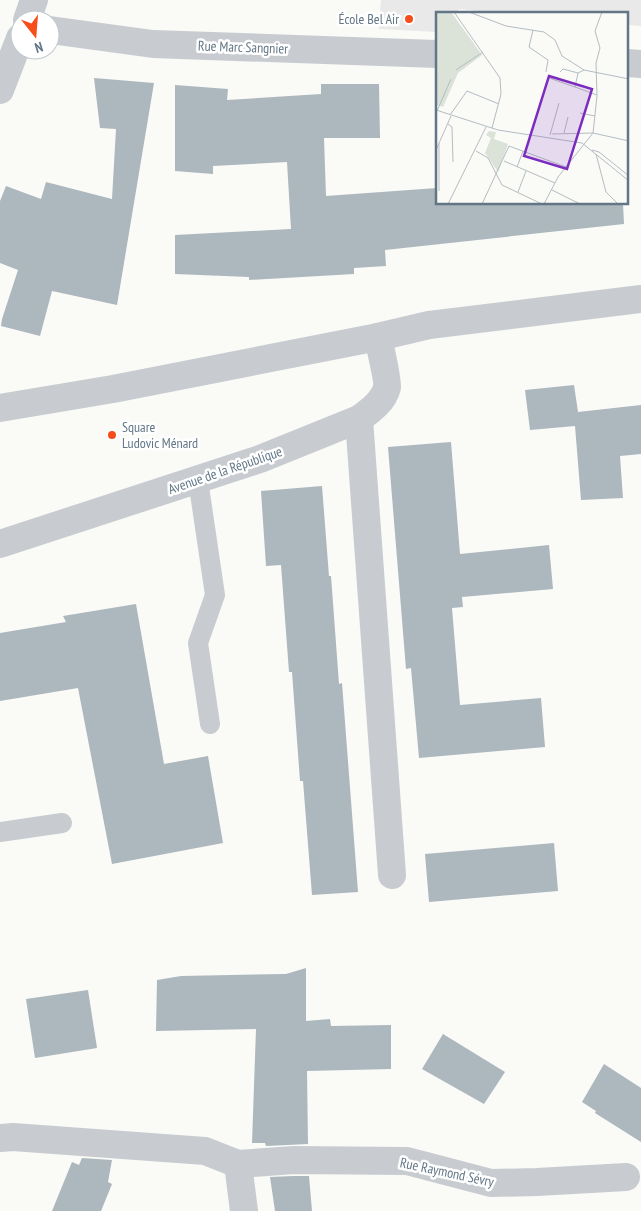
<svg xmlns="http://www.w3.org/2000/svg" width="641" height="1211" font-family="'PT Sans Narrow',sans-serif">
<rect width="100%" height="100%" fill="#fafaf7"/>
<!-- built -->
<path fill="#e8e9e8" d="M 381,0 L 641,0 L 641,26 L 627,25 L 627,14 L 507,14 L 459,9 L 455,14 L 437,14 L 437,32 L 379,29 Z"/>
<!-- building -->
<g fill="#adb7be">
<path d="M 94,78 L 154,83 L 117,305 L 52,291 L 40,336 L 1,326 L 2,319 L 18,270 L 0,263 L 0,201 L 6,186 L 41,199 L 46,182 L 112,199 L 116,129 L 100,128 Z"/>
<path d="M 321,84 L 379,84 L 380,138 L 324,138 L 326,196 L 437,188 L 437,204 L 623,204 L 624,224 L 385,250 L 386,266 L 354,268 L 354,274 L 249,280 L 249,277 L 175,274 L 175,235 L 291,229 L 287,162 L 213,166 L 213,174 L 175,171 L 175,85 L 228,89 L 227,100 L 321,94 Z"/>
<path d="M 574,385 L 578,412 L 641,405 L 641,454 L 620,456 L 623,498 L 581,500 L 575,426 L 530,430 L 525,390 Z"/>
<path d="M 451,442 L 460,554 L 549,545 L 553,589 L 462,597 L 463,607 L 452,608 L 460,705 L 541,698 L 545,747 L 419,758 L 411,668 L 406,669 L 388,447 Z"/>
<path d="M 322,486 L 329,576 L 331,576 L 339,684 L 342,683 L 358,892 L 312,895 L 303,781 L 300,781 L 292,672 L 289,672 L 281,565 L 266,566 L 261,491 Z"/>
<path d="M 136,604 L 164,764 L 208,756 L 223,843 L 112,864 L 78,688 L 0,701 L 0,633 L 66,622 L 63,616 Z"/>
<path d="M 554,843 L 558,891 L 429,902 L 425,854 Z"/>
<path d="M 306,968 L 306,1021 L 330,1019 L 331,1026 L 391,1025 L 391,1069 L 307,1071 L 308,1144 L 266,1146 L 265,1143 L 252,1143 L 256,1029 L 156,1031 L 157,980 L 181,976 L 286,974 Z"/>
<path d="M 88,990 L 97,1048 L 35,1058 L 26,999 Z"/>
<path d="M 443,1034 L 505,1072 L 484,1104 L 422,1069 Z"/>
<path d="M 604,1064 L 641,1088 L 641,1142 L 595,1113 L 596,1111 L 582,1102 Z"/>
<path d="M 82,1158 L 112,1160 L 108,1182 L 112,1184 L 101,1211 L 52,1211 L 72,1162 L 79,1165 Z"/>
<path d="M 294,1176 L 309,1176 L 312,1211 L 275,1211 L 270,1177 Z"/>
</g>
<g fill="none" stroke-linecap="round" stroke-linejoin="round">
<!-- service -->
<g stroke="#c8ccd0" stroke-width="20">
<path d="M 198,480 L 215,595 L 198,643 L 210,724"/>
<path d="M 0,832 L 62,823"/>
</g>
<!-- minor -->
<g stroke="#c8ccd0" stroke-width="28">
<path d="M 27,20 L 34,0"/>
<path d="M 50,30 L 153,44 L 437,54"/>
<path d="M 627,63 L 641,64"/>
<path d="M 0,90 L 20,38"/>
<path d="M 359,419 L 392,875"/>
<path d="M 0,544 L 260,459 L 359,419 C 370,411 384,401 387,387 C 388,381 380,346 378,337"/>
<path d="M 0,1138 L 13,1137 L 205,1151 L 238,1164 L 244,1211"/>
<path d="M 238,1164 L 294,1160 L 407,1161 L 491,1183 L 537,1182 L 626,1177"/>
</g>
<!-- tertiary -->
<path stroke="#c8ccd0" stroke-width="28" d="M 0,408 L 113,389 L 378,337 L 429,325 L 641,299"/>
</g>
<!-- markers -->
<g fill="#f64d1b" stroke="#fff" stroke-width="2">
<circle cx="409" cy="19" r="5"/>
<circle cx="112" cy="435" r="5"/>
</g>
<g text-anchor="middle" stroke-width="5" stroke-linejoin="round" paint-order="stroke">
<!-- poi labels -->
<g font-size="14" fill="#627686" stroke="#fff" text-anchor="end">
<text x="399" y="24">École Bel Air</text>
<text x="122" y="432" text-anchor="start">Square<tspan x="122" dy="16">Ludovic Ménard</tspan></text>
</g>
<!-- street labels -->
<g font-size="14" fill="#627686" stroke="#fff">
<text transform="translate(243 47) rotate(2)" y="5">Rue Marc Sangnier</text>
<text transform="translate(225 470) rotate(-19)" y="5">Avenue de la République</text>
<text transform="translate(447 1172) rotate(12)" y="5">Rue Raymond Sévry</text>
</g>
</g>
<!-- overview -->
<g transform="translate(436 12)">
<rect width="192" height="192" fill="#fafaf7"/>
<path d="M 0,0 L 15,0 L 46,43 L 22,61 L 7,95 L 0,93 ZM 53,119 L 60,120 L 58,127 L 72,132 L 62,160 L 49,141 L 55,126 L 50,123 Z" fill="#dbe2d8"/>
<path fill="none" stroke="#b4bdc3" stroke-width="1" d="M 18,0 L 64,66 L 65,82 L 56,116M 33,0 L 70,14 L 108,20 L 119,28 L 126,44 L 148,58 L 193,67M 97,18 L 93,35 L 112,48 L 110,60M 20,58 L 47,40M 148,58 L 142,61 L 139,75 L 161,83M 124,60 L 127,57 L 142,61M 113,66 L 139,75M 0,98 L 62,118 L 146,131 L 193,169M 1,99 L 15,67M 144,101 L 159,104M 14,103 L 31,79 L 63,92M 12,112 L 16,115 L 17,150M 128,121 L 132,105M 116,122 L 157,121 L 193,129M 114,123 L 123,91M 3,131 L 3,179M 0,138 L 15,104M 156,138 L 163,140 L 193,164M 40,139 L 52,146 L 66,173 L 106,192M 160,142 L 170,180 L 182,192M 68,149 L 119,171M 81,155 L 87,139M 116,178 L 144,192M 82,180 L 90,159M 12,192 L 50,115M 46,192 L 73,134 L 130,155M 108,192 L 122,165 L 157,121 L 161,84 L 160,51 L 164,36 L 159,19 L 166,0"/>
<path fill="#7b2cbf" fill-opacity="0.15" stroke="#7b2cbf" stroke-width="2.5" d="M 113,64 L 156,77 L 131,157 L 88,144 Z"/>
<rect width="192" height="192" fill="none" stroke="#627686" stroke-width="2.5"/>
</g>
<!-- north arrow -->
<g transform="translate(35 35) rotate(163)"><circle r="24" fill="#ffffff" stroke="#c0c8cf"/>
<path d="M0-4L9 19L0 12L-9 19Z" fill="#f64d1b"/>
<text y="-8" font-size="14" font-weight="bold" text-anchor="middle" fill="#627686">N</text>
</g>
</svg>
